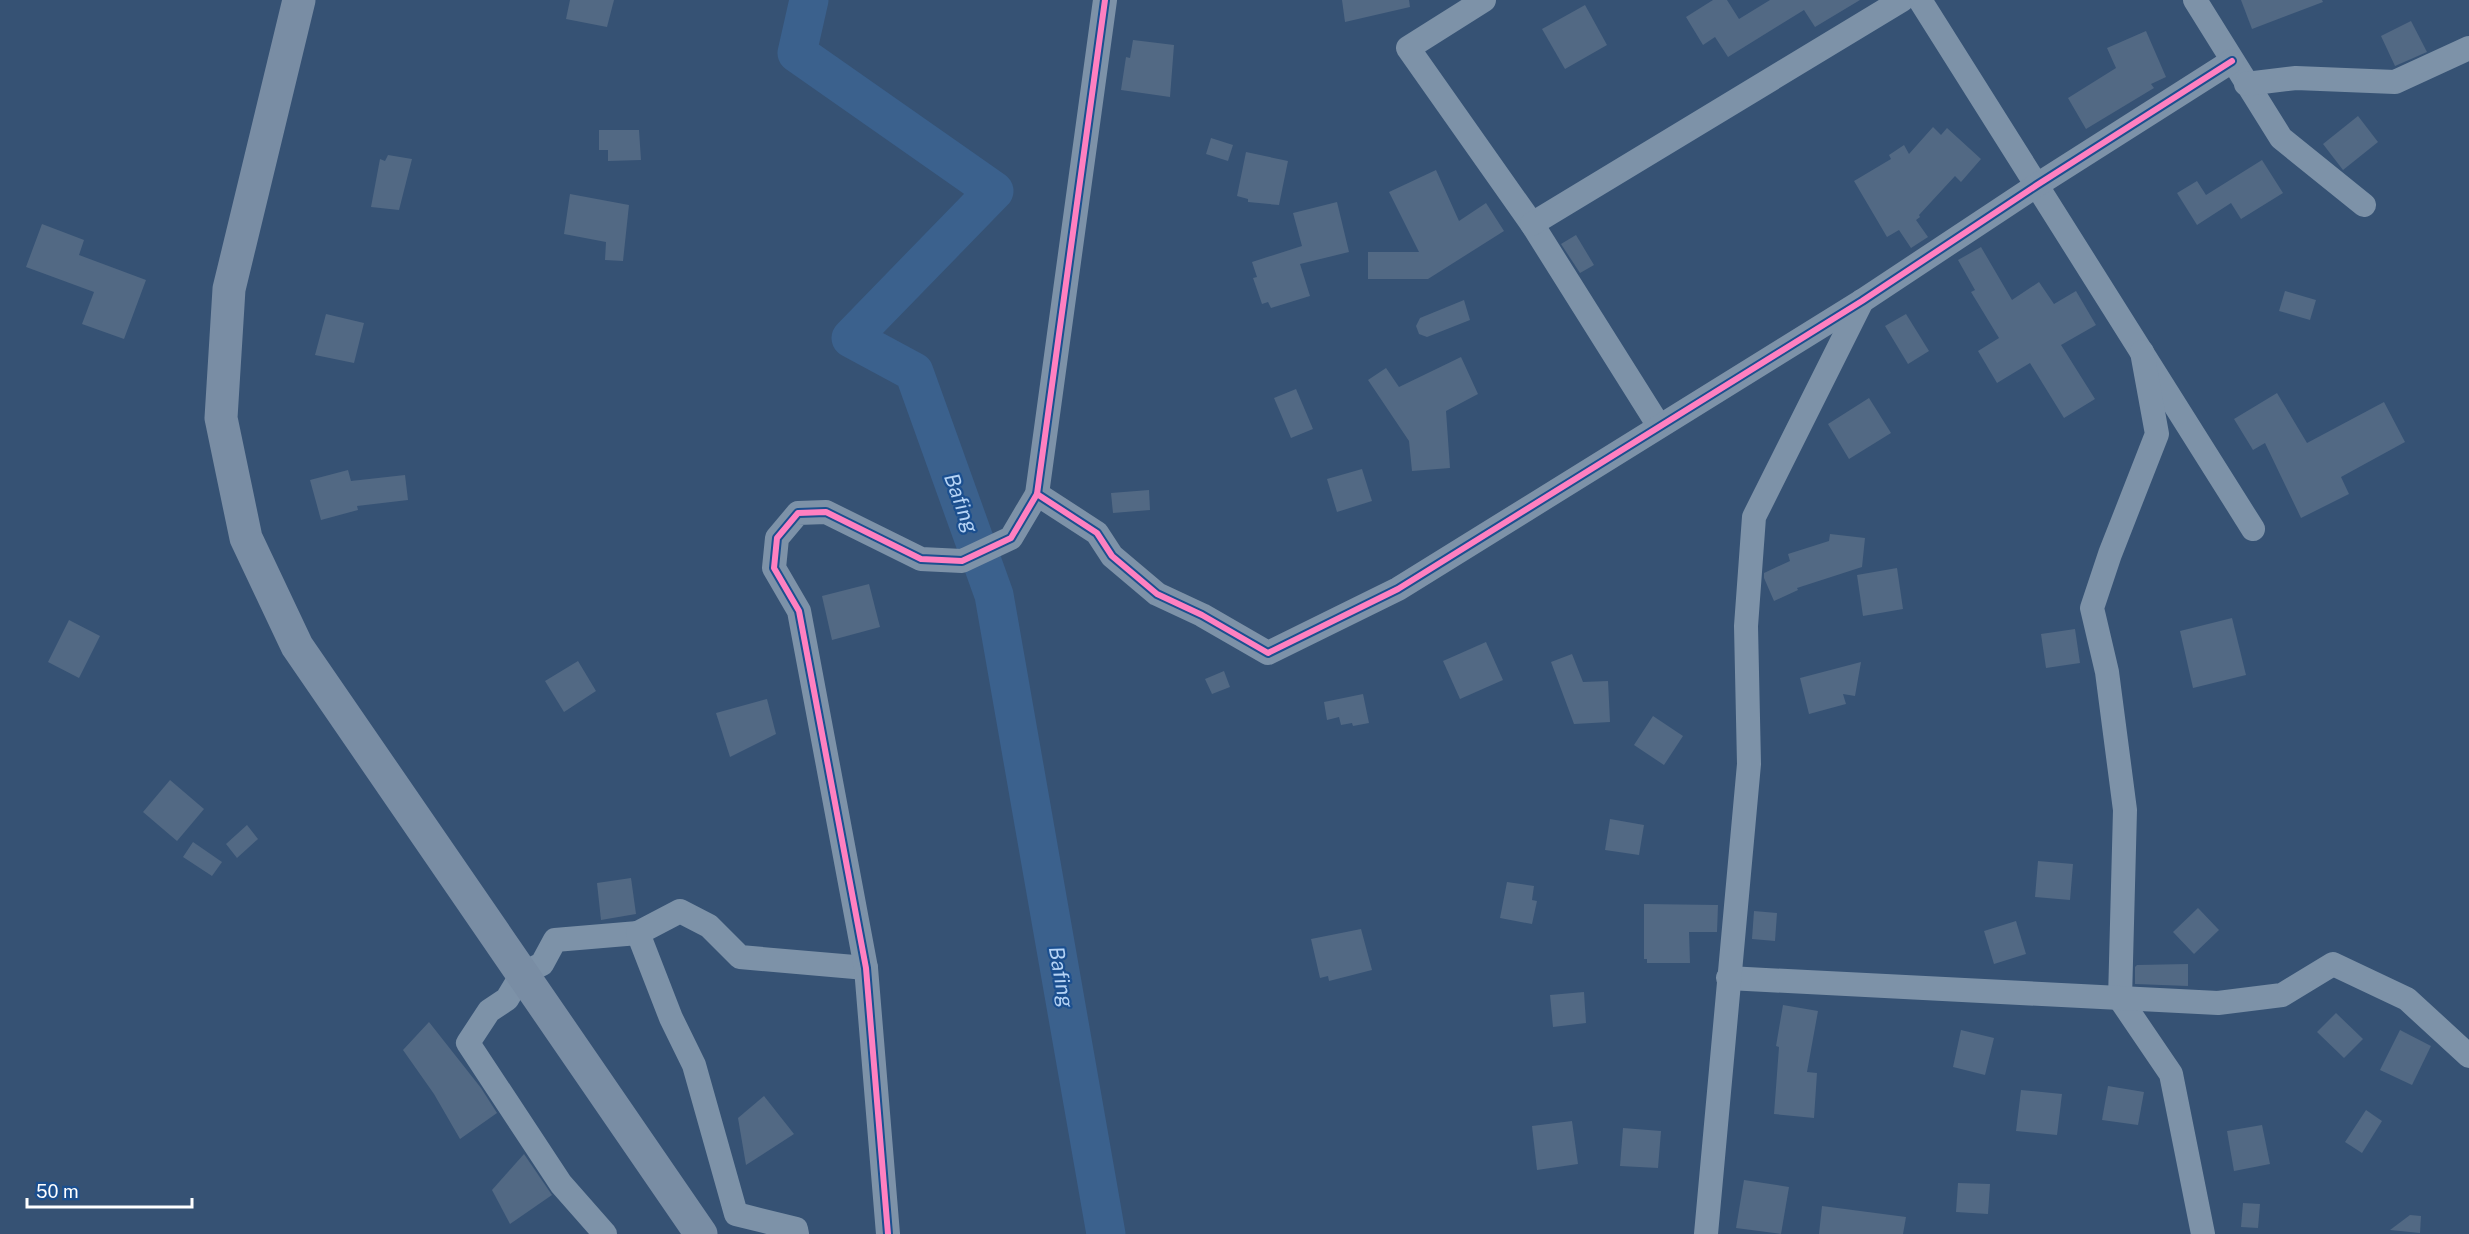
<svg xmlns="http://www.w3.org/2000/svg" width="2469" height="1234" font-family="'Public Sans',sans-serif">
<rect width="100%" height="100%" fill="#365274"/>
<g fill="none" stroke-linecap="round" stroke-linejoin="round">
<!-- river -->
<path stroke="#3b618d" stroke-width="39" d="M 809,0 L 797,53 L 994,191 L 851,338 L 914,372 L 994,595 L 1106,1234"/>
</g>
<!-- building -->
<g fill="#526984">
<path d="M 570,0 L 614,0 L 607,27 L 566,19 Z"/>
<path d="M 1342,0 L 1409,0 L 1410,7 L 1345,22 Z"/>
<path d="M 1713,0 L 1727,0 L 1739,19 L 1770,0 L 1860,0 L 1815,27 L 1804,10 L 1728,57 L 1715,37 L 1703,45 L 1686,17 Z"/>
<path d="M 2241,0 L 2322,0 L 2323,2 L 2252,29 Z"/>
<path d="M 1585,5 L 1607,45 L 1565,69 L 1542,29 Z"/>
<path d="M 2411,21 L 2427,52 L 2395,66 L 2381,36 Z"/>
<path d="M 2146,31 L 2166,77 L 2151,84 L 2154,88 L 2086,129 L 2068,98 L 2116,68 L 2107,48 Z"/>
<path d="M 1133,40 L 1174,45 L 1170,97 L 1121,90 L 1126,57 L 1130,58 Z"/>
<path d="M 2358,116 L 2378,142 L 2343,170 L 2323,144 Z"/>
<path d="M 1933,127 L 1941,135 L 1947,128 L 1981,159 L 1961,182 L 1955,176 L 1919,215 L 1920,217 L 1916,220 L 1928,237 L 1911,248 L 1899,230 L 1887,237 L 1854,181 L 1891,159 L 1889,155 L 1904,145 L 1909,154 Z"/>
<path d="M 599,130 L 639,130 L 641,160 L 608,161 L 608,150 L 599,150 Z"/>
<path d="M 1211,138 L 1233,145 L 1228,161 L 1206,154 Z"/>
<path d="M 1246,152 L 1288,161 L 1279,205 L 1248,202 L 1248,199 L 1237,196 Z"/>
<path d="M 388,155 L 412,159 L 399,210 L 371,207 L 380,159 L 385,161 Z"/>
<path d="M 2262,160 L 2283,193 L 2241,219 L 2231,203 L 2197,225 L 2177,193 L 2197,181 L 2206,195 Z"/>
<path d="M 1436,170 L 1459,221 L 1486,203 L 1504,231 L 1428,279 L 1368,279 L 1368,252 L 1419,252 L 1389,192 Z"/>
<path d="M 570,194 L 629,205 L 623,261 L 605,260 L 606,242 L 564,234 Z"/>
<path d="M 1337,202 L 1349,252 L 1300,264 L 1310,296 L 1271,308 L 1268,302 L 1262,304 L 1253,278 L 1257,277 L 1252,262 L 1302,246 L 1293,213 Z"/>
<path d="M 42,224 L 84,240 L 79,255 L 146,280 L 124,339 L 82,324 L 94,292 L 26,267 Z"/>
<path d="M 1576,235 L 1594,265 L 1580,273 L 1561,244 Z"/>
<path d="M 1981,247 L 2012,300 L 2039,282 L 2054,304 L 2076,291 L 2096,325 L 2061,345 L 2095,399 L 2064,418 L 2030,363 L 1997,383 L 1978,351 L 1999,338 L 1971,292 L 1975,290 L 1958,260 Z"/>
<path d="M 2285,291 L 2316,300 L 2310,320 L 2279,311 Z"/>
<path d="M 1464,300 L 1470,320 L 1427,337 L 1419,334 L 1416,326 L 1420,318 Z"/>
<path d="M 326,314 L 364,323 L 354,363 L 315,355 Z"/>
<path d="M 1906,314 L 1929,351 L 1908,364 L 1885,326 Z"/>
<path d="M 1461,357 L 1478,394 L 1446,411 L 1450,468 L 1412,471 L 1409,441 L 1368,380 L 1386,368 L 1399,387 Z"/>
<path d="M 1296,389 L 1313,429 L 1291,438 L 1274,398 Z"/>
<path d="M 2277,393 L 2307,443 L 2384,402 L 2405,442 L 2341,477 L 2349,494 L 2301,518 L 2265,443 L 2253,450 L 2234,419 Z"/>
<path d="M 1869,398 L 1891,433 L 1849,459 L 1828,424 Z"/>
<path d="M 1362,469 L 1372,501 L 1337,512 L 1327,479 Z"/>
<path d="M 348,470 L 351,481 L 405,475 L 408,500 L 357,506 L 358,510 L 321,520 L 310,480 Z"/>
<path d="M 1149,490 L 1150,510 L 1113,513 L 1111,493 Z"/>
<path d="M 1830,534 L 1865,538 L 1862,567 L 1797,588 L 1798,590 L 1774,601 L 1764,578 L 1764,573 L 1790,561 L 1788,554 L 1829,541 Z"/>
<path d="M 1897,568 L 1903,609 L 1863,616 L 1857,575 Z"/>
<path d="M 869,584 L 880,627 L 832,640 L 822,596 Z"/>
<path d="M 2232,618 L 2246,675 L 2193,688 L 2180,631 Z"/>
<path d="M 69,620 L 100,636 L 79,678 L 48,662 Z"/>
<path d="M 2075,629 L 2080,663 L 2046,668 L 2041,634 Z"/>
<path d="M 1486,642 L 1503,680 L 1460,699 L 1443,661 Z"/>
<path d="M 1572,654 L 1583,682 L 1608,681 L 1610,722 L 1574,724 L 1551,662 Z"/>
<path d="M 578,661 L 596,691 L 564,712 L 545,681 Z"/>
<path d="M 1861,662 L 1855,696 L 1843,694 L 1846,704 L 1809,714 L 1800,678 Z"/>
<path d="M 1224,671 L 1230,687 L 1212,694 L 1205,679 Z"/>
<path d="M 1363,694 L 1369,723 L 1353,726 L 1352,723 L 1341,725 L 1339,717 L 1327,720 L 1324,702 Z"/>
<path d="M 767,699 L 776,734 L 730,757 L 716,713 Z"/>
<path d="M 1653,716 L 1683,736 L 1664,765 L 1634,745 Z"/>
<path d="M 170,780 L 204,809 L 177,841 L 143,812 Z"/>
<path d="M 1610,819 L 1644,825 L 1639,855 L 1605,850 Z"/>
<path d="M 247,825 L 258,839 L 237,858 L 226,844 Z"/>
<path d="M 193,842 L 222,862 L 212,876 L 183,857 Z"/>
<path d="M 2038,861 L 2073,864 L 2070,900 L 2035,897 Z"/>
<path d="M 631,878 L 636,914 L 601,920 L 597,883 Z"/>
<path d="M 1507,882 L 1534,886 L 1532,900 L 1537,901 L 1532,924 L 1500,918 Z"/>
<path d="M 1644,904 L 1718,905 L 1717,932 L 1689,932 L 1690,963 L 1647,963 L 1647,959 L 1644,959 Z"/>
<path d="M 2198,908 L 2219,930 L 2194,954 L 2173,932 Z"/>
<path d="M 1754,911 L 1777,913 L 1775,941 L 1752,939 Z"/>
<path d="M 2016,921 L 2026,954 L 1994,964 L 1984,931 Z"/>
<path d="M 1361,929 L 1372,970 L 1329,981 L 1328,976 L 1320,978 L 1311,939 Z"/>
<path d="M 2188,964 L 2188,986 L 2135,984 L 2135,967 L 2137,965 Z"/>
<path d="M 1584,992 L 1586,1023 L 1553,1027 L 1550,995 Z"/>
<path d="M 1783,1005 L 1818,1011 L 1807,1072 L 1817,1073 L 1814,1118 L 1774,1114 L 1779,1047 L 1776,1046 Z"/>
<path d="M 2336,1013 L 2363,1039 L 2344,1058 L 2317,1032 Z"/>
<path d="M 429,1022 L 481,1088 L 497,1113 L 460,1139 L 434,1094 L 403,1050 Z"/>
<path d="M 1961,1030 L 1994,1038 L 1985,1075 L 1953,1067 Z"/>
<path d="M 2400,1030 L 2431,1046 L 2412,1085 L 2380,1070 Z"/>
<path d="M 2108,1086 L 2144,1092 L 2138,1125 L 2102,1120 Z"/>
<path d="M 2021,1090 L 2062,1094 L 2057,1135 L 2016,1131 Z"/>
<path d="M 764,1096 L 794,1134 L 746,1165 L 738,1118 Z"/>
<path d="M 2366,1110 L 2382,1121 L 2362,1153 L 2345,1142 Z"/>
<path d="M 1572,1121 L 1578,1164 L 1537,1170 L 1532,1126 Z"/>
<path d="M 2262,1125 L 2270,1164 L 2234,1171 L 2227,1131 Z"/>
<path d="M 1623,1128 L 1661,1131 L 1658,1168 L 1620,1166 Z"/>
<path d="M 524,1154 L 552,1195 L 510,1224 L 492,1190 Z"/>
<path d="M 1744,1180 L 1789,1187 L 1781,1234 L 1736,1228 Z"/>
<path d="M 1958,1183 L 1990,1184 L 1988,1214 L 1956,1212 Z"/>
<path d="M 2243,1203 L 2260,1204 L 2258,1228 L 2241,1227 Z"/>
<path d="M 1822,1206 L 1906,1217 L 1903,1234 L 1819,1234 Z"/>
<path d="M 2410,1215 L 2421,1216 L 2420,1233 L 2390,1230 Z"/>
</g>
<g fill="none" stroke-linecap="round" stroke-linejoin="round">
<!-- street -->
<g stroke="#7d92a8" stroke-width="24">
<path d="M 1484,0 L 1408,48 L 1532,224 L 1659,426"/>
<path d="M 1920,0 L 2253,529"/>
<path d="M 2195,0 L 2281,138 L 2364,205"/>
<path d="M 2246,84 L 2296,78 L 2395,82 L 2469,48"/>
<path d="M 1532,224 L 1902,0"/>
<path d="M 2142,352 L 2157,434 L 2110,554 L 2092,608 L 2107,672 L 2125,810 L 2120,999 L 2171,1074 L 2203,1234"/>
<path d="M 1037,494 L 1097,533 L 1112,556 L 1157,594 L 1202,615 L 1268,653 L 1398,589 L 1862,301 L 2037,185 L 2232,61"/>
<path d="M 1728,978 L 2218,1003 L 2282,995 L 2333,964 L 2407,999 L 2469,1056"/>
<path d="M 605,1234 L 561,1184 L 468,1043 L 489,1011 L 507,999 L 522,974 L 542,964 L 555,940 L 638,933"/>
<path d="M 797,1234 L 796,1229 L 736,1214 L 694,1065 L 671,1018 L 638,933 L 680,911 L 709,926 L 740,957 L 866,968"/>
<path d="M 888,1234 L 866,968 L 799,611 L 774,568 L 777,538 L 798,513 L 826,512 L 921,559 L 962,561 L 1011,538 L 1037,494 L 1105,0"/>
<path d="M 1706,1234 L 1749,764 L 1746,626 L 1754,517 L 1862,301"/>
</g>
<!-- secondary -->
<path stroke="#798da4" stroke-width="33" d="M 299,0 L 229,289 L 221,418 L 246,538 L 297,646 L 701,1234"/>
<!-- cycleway casing -->
<g stroke="#1b4f8f" stroke-width="10">
<g id="cycleway">
<path d="M 1037,494 L 1097,533 L 1112,556 L 1157,594 L 1202,615 L 1268,653 L 1398,589 L 1862,301 L 2037,185 L 2232,61"/>
<path d="M 888,1234 L 866,968 L 799,611 L 774,568 L 777,538 L 798,513 L 826,512 L 921,559 L 962,561 L 1011,538 L 1037,494 L 1105,0"/>
</g>
</g>
<!-- cycleway -->
<use href="#cycleway" stroke="#ff80c0" stroke-width="6"/>
</g>
<g text-anchor="middle" stroke-width="4.5" stroke-linejoin="round" paint-order="stroke">
<!-- water labels -->
<g font-size="21" font-style="italic" fill="#b5d3f5" stroke="#1b4f8f">
<text transform="translate(961 503) rotate(70)" y="7">Bafing</text>
<text transform="translate(1061 977) rotate(80)" y="7">Bafing</text>
</g>
</g>
<!-- scale -->
<path d="M27 1198v9h165v-9" fill="none" stroke="#ffffff" stroke-width="3"/>
<text x="36" y="1198" font-size="18" fill="#ffffff" stroke="#1b4f8f" stroke-width="4.5" paint-order="stroke">50 m</text>
</svg>
